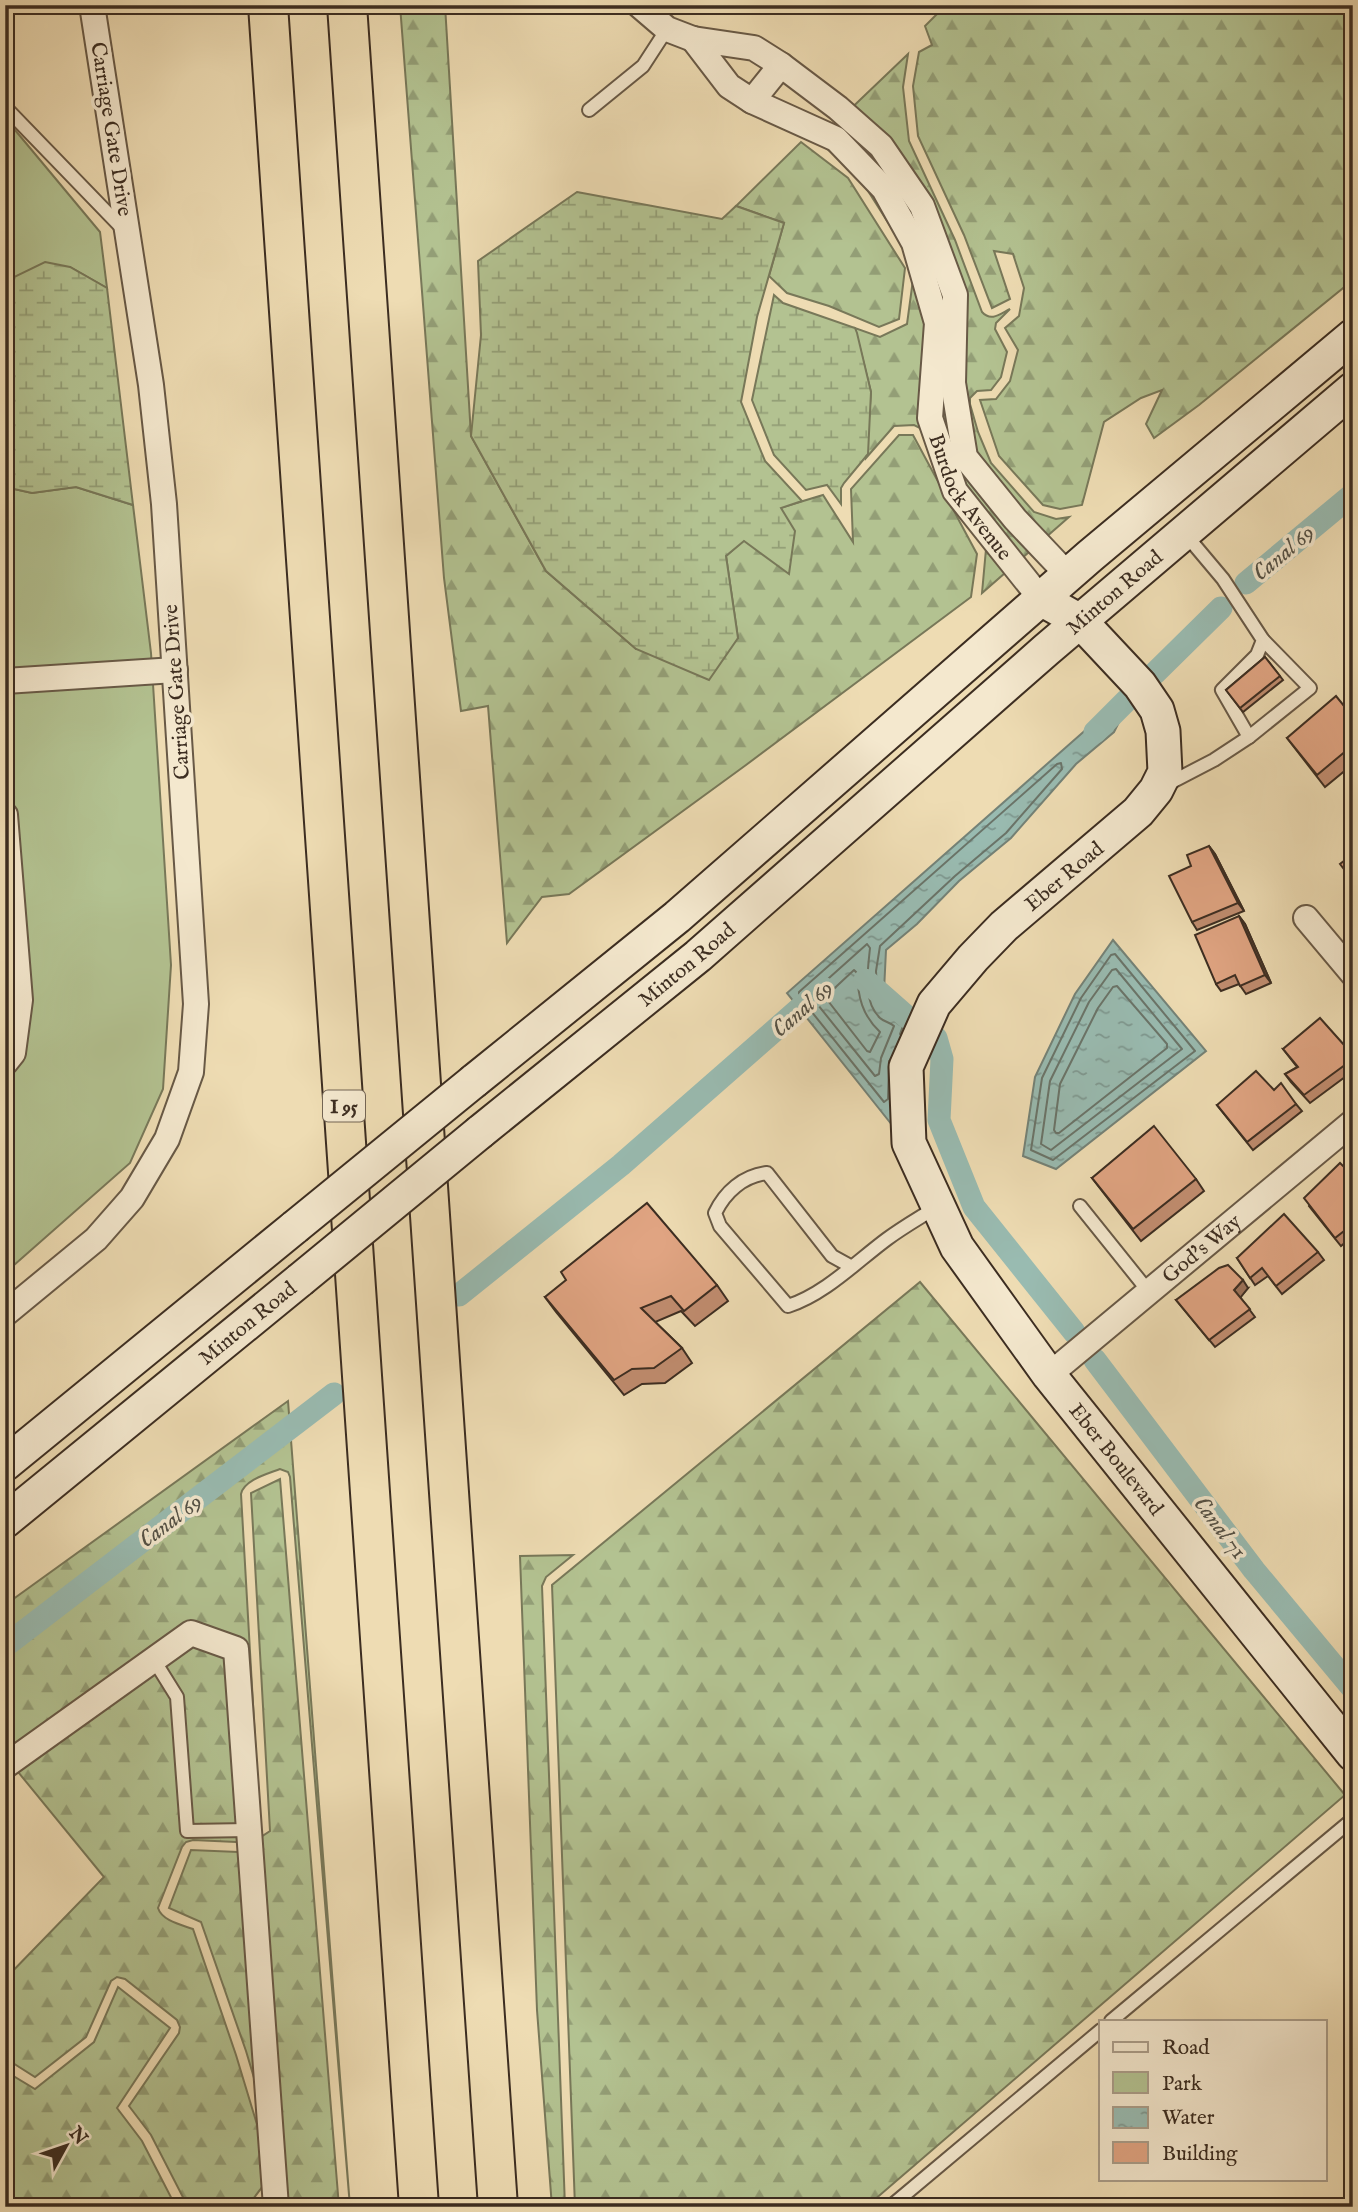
<svg xmlns="http://www.w3.org/2000/svg" width="1358" height="2212" font-family="'IM FELL English',serif">
<defs>
<pattern id="forest-firs" width="22" height="20" patternUnits="userSpaceOnUse" patternTransform="scale(1.75)"><rect width="22" height="20" fill="#b3c291"/><path d="M5 1l3.5 6h-7zM16 11l3.5 6h-7z" fill="#939e76"/></pattern>
<pattern id="wetland-marsh" width="20" height="14" patternUnits="userSpaceOnUse" patternTransform="scale(1.75)"><rect width="20" height="14" fill="#b3c291"/><path d="M1 5h8M5 5V1M11 12h8M15 12V8" fill="none" stroke="#939e76"/></pattern>
<pattern id="water-ripples" width="26" height="14" patternUnits="userSpaceOnUse" patternTransform="scale(1.75)"><rect width="26" height="14" fill="#99bbb1"/><path d="M2 4q2-2 4 0t4 0M15 11q2-2 4 0t4 0" fill="none" stroke="#7e9890"/></pattern>
</defs>
<rect width="100%" height="100%" fill="#eedcb3"/>
<filter id="stains"><feTurbulence type="fractalNoise" baseFrequency=".00286" numOctaves="4"/><feColorMatrix values="0 0 0 0 .2 0 0 0 0 .09 0 0 0 0 .02 0 0 0 .5 -.17"/></filter>
<radialGradient id="worn" r=".72"><stop offset=".6" stop-color="#630" stop-opacity="0"/><stop offset="1" stop-color="#630" stop-opacity=".3"/></radialGradient>
<!-- green -->
<g fill="#b3c291" stroke="#787859" stroke-width="2">
<path d="M 5,118 L 100,232 L 107,288 L 70,267 L 12,278 L 5,285 Z"/>
<path d="M 5,487 L 32,493 L 76,487 L 133,505 L 151,653 L 171,965 L 163,1089 L 130,1163 L 5,1273 Z"/>
</g>
<!-- forest -->
<g fill="url(#forest-firs)" stroke="#787859" stroke-width="2">
<path d="M 400,5 L 445,5 L 471,436 L 546,571 L 636,649 L 738,638 L 726,556 L 780,508 L 823,495 L 853,542 L 851,489 L 899,435 L 913,435 L 977,554 L 971,597 L 746,765 L 569,894 L 542,897 L 507,943 L 488,706 L 461,711 L 444,578 Z"/>
<path d="M 946,5 L 1353,5 L 1353,280 L 1199,405 L 1154,438 L 1146,424 L 1162,390 L 1141,398 L 1104,422 L 1082,505 L 1060,509 L 1043,505 L 999,456 L 980,400 L 996,399 L 1010,381 L 1018,350 L 1005,328 L 1019,316 L 1024,288 L 1013,254 L 994,251 L 1010,299 L 992,308 L 964,235 L 918,136 L 913,86 L 919,52 L 932,45 L 925,26 Z"/>
<path d="M 908,54 L 903,87 L 909,141 L 955,240 L 982,312 C 991,322 1000,314 1010,309 L 996,323 L 995,329 L 1007,352 L 1001,377 L 991,390 L 977,391 L 970,398 L 970,404 L 978,432 L 991,463 L 1034,512 L 1056,519 L 1069,517 L 982,593 L 986,549 L 920,428 L 914,425 L 894,426 L 866,458 L 871,392 L 855,328 L 880,337 L 907,324 L 915,265 L 856,172 L 817,141 Z"/>
<path d="M 801,142 L 848,178 L 905,268 L 899,319 L 879,327 L 829,306 L 787,293 L 769,276 L 784,223 L 736,206 Z"/>
<path d="M 920,1282 L 1345,1795 L 866,2207 L 575,2207 L 552,1585 Z"/>
<path d="M 288,1401 L 350,2207 L 290,1477 L 288,1472 L 280,1469 C 267,1474 244,1480 241,1494 L 260,1827 L 236,1842 L 193,1840 L 186,1842 L 182,1847 L 158,1908 C 162,1921 182,1925 193,1929 L 236,2055 L 272,2174 L 247,2207 L 188,2207 L 151,2135 L 129,2106 L 179,2033 L 180,2027 L 177,2020 L 125,1979 L 117,1977 L 111,1981 L 86,2037 L 35,2077 L 5,2058 L 5,1979 L 104,1877 L 5,1756 L 5,1605 Z"/>
<path d="M 280,1479 L 339,2207 L 259,2207 L 283,2175 L 246,2051 L 201,1922 L 169,1908 L 191,1850 L 238,1852 L 270,1831 L 251,1493 Z"/>
<path d="M 573,1555 L 546,1577 L 542,1586 L 565,2207 L 552,2207 L 537,2010 L 520,1556 Z"/>
<path d="M 118,1987 L 170,2028 L 117,2108 L 142,2141 L 176,2207 L 5,2207 L 5,2071 L 35,2089 L 94,2042 Z"/>
</g>
<!-- wetland -->
<g fill="url(#wetland-marsh)" stroke="#787859" stroke-width="2">
<path d="M 577,192 L 722,219 L 736,206 L 784,223 L 757,317 L 741,402 L 765,461 L 802,501 L 781,508 L 795,531 L 789,574 L 744,541 L 726,556 L 738,638 L 709,680 L 636,649 L 546,571 L 471,436 L 481,335 L 478,261 Z"/>
<path d="M 45,262 L 70,267 L 107,288 L 133,505 L 76,487 L 32,493 L 5,487 L 5,285 L 12,278 Z"/>
<path d="M 774,295 L 783,303 L 855,328 L 857,333 L 871,392 L 868,454 L 844,483 L 841,488 L 841,504 L 827,485 L 806,490 L 774,455 L 752,400 Z"/>
</g>
<!-- water -->
<g fill="url(#water-ripples)" stroke="#748277" stroke-width="2">
<path d="M 1114,705 L 1122,716 L 1114,732 L 1076,764 L 1011,838 L 959,881 L 917,924 L 886,950 L 884,991 L 890,1006 L 916,1014 L 896,1130 L 787,993 Z"/>
<path d="M 1113,940 L 1206,1051 L 1056,1169 L 1023,1156 L 1035,1077 L 1075,994 Z"/>
</g>
<g fill="none" stroke-linecap="round" stroke-linejoin="round">
<!-- shore -->
<g stroke="#6a7469" stroke-width="2">
<path d="M 867,944 L 870,948 C 868,969 862,1001 880,1018 C 884,1022 890,1022 894,1026 L 881,1058 L 879,1074 L 875,1076 L 810,995 Z"/>
<path d="M 1115,954 L 1195,1051 L 1053,1160 L 1031,1150 L 1042,1078 L 1081,998 L 1111,955 Z"/>
<path d="M 1116,969 L 1182,1049 L 1051,1150 L 1041,1144 L 1050,1081 L 1089,1002 L 1112,970 Z"/>
<path d="M 854,970 L 857,973 C 858,997 862,1015 880,1032 L 870,1052 L 867,1051 L 825,997 Z"/>
<path d="M 1117,986 L 1167,1044 L 1167,1048 L 1059,1133 L 1056,1133 L 1054,1130 L 1060,1084 L 1098,1008 L 1113,987 Z"/>
<path d="M 889,1061 L 888,1099 L 884,1102 L 799,996 L 799,992 L 1057,764 L 1061,763 L 1062,769 L 1006,833 L 955,876 L 880,946 L 876,971 L 877,991 L 886,1012 L 906,1018 L 900,1034"/>
</g>
<!-- canal -->
<g stroke="#99bbb1" stroke-width="23">
<path d="M 1246,583 L 1353,494"/>
<path d="M 1155,673 L 1221,608"/>
<path d="M 1095,732 L 1127,700"/>
<path d="M 865,980 L 907,1017"/>
<path d="M 936,1038 L 942,1059 L 939,1120 L 974,1207 L 1074,1332"/>
<path d="M 459,1295 L 621,1165 L 823,988"/>
<path d="M 1095,1360 L 1254,1570 L 1353,1689"/>
<path d="M 5,1646 L 334,1394"/>
</g>
<!-- lane casing -->
<g stroke="#685946" stroke-width="16">
<g id="lane">
<path d="M 5,107 L 123,229"/>
<path d="M 589,110 L 643,66 L 667,29"/>
<path d="M 1249,737 L 1310,688 L 1263,640"/>
<path d="M 1166,785 L 1214,760 L 1249,737 L 1222,690 L 1257,655 L 1263,640 L 1223,579 L 1186,535"/>
<path d="M 1080,1206 L 1149,1292"/>
<path d="M 852,1267 L 832,1256 L 767,1173 C 743,1176 725,1192 715,1213 L 720,1226 L 788,1306 C 825,1294 856,1262 887,1239 C 903,1227 921,1217 938,1206"/>
<path d="M 154,1660 L 177,1697 L 187,1831 L 249,1830"/>
<path d="M 1111,2021 L 1353,1819"/>
<path d="M 890,2207 L 1101,2030"/>
</g>
</g>
<!-- street casing -->
<g stroke="#685946" stroke-width="28">
<g id="street">
<path d="M 639,5 L 667,29 L 693,39 L 754,48 L 781,65 L 838,108 L 881,146 L 922,206 L 955,295 L 953,383 L 965,457 L 1015,519 L 1068,575"/>
<path id="s1" d="M 693,39 L 729,86 L 752,101 L 836,139 L 884,189 L 914,243 L 937,323 L 930,418 L 955,491 L 1041,599"/>
<path d="M 752,101 L 781,65"/>
<path d="M 5,681 L 175,670"/>
<path d="M 5,815 L 20,1000 L 13,1053 L 5,1063"/>
<path d="M 1306,918 L 1353,974"/>
<path d="M 5,1314 L 96,1239 L 132,1198 L 167,1139 L 191,1072 L 196,1004 L 164,504 L 151,385 L 92,5"/>
<path id="s2" d="M 1049,1375 L 1353,1122"/>
<path d="M 5,1766 L 191,1633 L 236,1649 L 276,2207"/>
</g>
</g>
<!-- secondary casing -->
<g stroke="#3c2d21" stroke-width="37">
<g id="secondary">
<path id="s3" d="M 1041,599 L 1080,621 L 1140,685 L 1157,710 L 1163,731 L 1165,772 L 1156,790 L 1138,812 L 1004,926 L 973,958 L 934,1004 L 906,1067 L 909,1143 L 957,1247 L 1049,1375 L 1353,1754"/>
<path d="M 474,1081 L 677,917 L 1090,556 L 1353,336"/>
<path id="s4" d="M 480,1132 L 698,956 L 1046,650 L 1353,389"/>
<path d="M 5,1464 L 295,1227"/>
<path id="s5" d="M 5,1521 L 300,1280"/>
</g>
</g>
<!-- highway casing -->
<g stroke="#3c2d21" stroke-width="42">
<g id="highway">
<path d="M 268,5 L 419,2207"/>
<path d="M 347,5 L 498,2207"/>
</g>
</g>
<!-- lane -->
<use href="#lane" stroke="#f4e8ce" stroke-width="12"/>
<!-- street -->
<use href="#street" stroke="#f4e8ce" stroke-width="24"/>
<!-- secondary -->
<use href="#secondary" stroke="#f4e8ce" stroke-width="33"/>
<!-- highway -->
<use href="#highway" stroke="#eedcb3" stroke-width="38"/>
<!-- secondary-bridge casing -->
<g stroke="#3c2d21" stroke-width="37" stroke-linecap="butt">
<g id="secondary-bridge">
<path d="M 295,1227 L 474,1081"/>
<path d="M 300,1280 L 480,1132"/>
</g>
</g>
<!-- secondary-bridge -->
<use href="#secondary-bridge" stroke="#f4e8ce" stroke-width="33"/>
</g>
<!-- wall -->
<g fill="#c18d70" stroke="#3c2d21" stroke-width="2">
<path d="M 1265,657 L 1283,680 L 1243,712 L 1226,690 Z"/>
<path d="M 1353,717 L 1353,764 L 1325,787 L 1287,738 Z"/>
<path d="M 1209,846 L 1215,854 L 1244,911 L 1197,930 L 1192,922 L 1191,866 Z"/>
<path d="M 1239,916 L 1245,924 L 1271,983 L 1246,994 L 1239,984 L 1221,991 L 1216,984 Z"/>
<path d="M 1283,1049 L 1353,1055 L 1353,1071 L 1310,1103 L 1291,1082 L 1285,1074 L 1297,1067 Z"/>
<path d="M 1274,1090 L 1296,1104 L 1302,1111 L 1253,1150 L 1217,1105 Z"/>
<path d="M 1353,1160 L 1353,1236 L 1341,1246 L 1309,1206 L 1344,1167 Z"/>
<path d="M 1092,1178 L 1196,1179 L 1204,1191 L 1141,1241 Z"/>
<path d="M 1318,1252 L 1324,1260 L 1282,1294 L 1268,1276 L 1255,1285 L 1237,1258 Z"/>
<path d="M 717,1285 L 728,1301 L 695,1326 L 681,1311 L 655,1322 L 682,1348 L 692,1363 L 665,1383 L 642,1384 L 624,1395 L 556,1312 L 545,1297 Z"/>
<path d="M 1248,1288 L 1240,1297 L 1255,1317 L 1215,1347 L 1176,1300 Z"/>
</g>
<!-- shaded-wall -->
<g fill="#9d735b" stroke="#3c2d21" stroke-width="2">
<path d="M 1209,846 L 1215,854 L 1244,911 L 1238,903 Z"/>
<path d="M 1239,916 L 1245,924 L 1271,983 L 1265,975 Z"/>
<path d="M 1243,1280 L 1248,1288 L 1240,1298 L 1234,1290 Z"/>
</g>
<!-- building -->
<g fill="#e0a482" stroke="#3c2d21" stroke-width="2">
<path d="M 1265,657 L 1280,676 L 1240,708 L 1226,690 Z"/>
<path d="M 1336,696 L 1353,717 L 1353,745 L 1317,775 L 1287,738 Z"/>
<path d="M 1209,846 L 1238,903 L 1192,922 L 1169,876 L 1191,866 L 1187,855 Z"/>
<path d="M 1353,854 L 1353,881 L 1340,864 Z"/>
<path d="M 1239,916 L 1265,975 L 1240,986 L 1235,975 L 1216,984 L 1195,935 Z"/>
<path d="M 1320,1018 L 1353,1055 L 1353,1059 L 1304,1095 L 1285,1074 L 1298,1067 L 1283,1049 Z"/>
<path d="M 1256,1071 L 1274,1090 L 1281,1083 L 1296,1104 L 1247,1142 L 1217,1105 Z"/>
<path d="M 1154,1126 L 1196,1179 L 1133,1229 L 1092,1178 Z"/>
<path d="M 1353,1160 L 1353,1224 L 1335,1238 L 1304,1198 L 1340,1163 L 1344,1167 Z"/>
<path d="M 647,1203 L 717,1285 L 684,1311 L 671,1296 L 641,1308 L 682,1348 L 654,1368 L 632,1369 L 614,1380 L 545,1297 L 566,1280 L 561,1272 Z"/>
<path d="M 1284,1214 L 1318,1252 L 1276,1286 L 1262,1268 L 1250,1278 L 1237,1258 Z"/>
<path d="M 1228,1265 L 1243,1280 L 1234,1290 L 1250,1309 L 1209,1340 L 1176,1300 L 1219,1268 Z"/>
</g>
<g text-anchor="middle" stroke-width="7" stroke-linejoin="round" paint-order="stroke">
<!-- shield labels -->
<rect fill="#f4e8ce" stroke="#736555" stroke-width="2" x="323" y="1090.5" width="42" height="31" rx="5"/>
<g font-size="19" font-weight="bold" fill="#3c2d21">
<text x="344" y="1113">I 95</text>
</g>
<!-- street labels -->
<g font-size="21" fill="#3c2d21" stroke="#f4e8ce">
<text transform="translate(112 129) rotate(81)" y="7">Carriage Gate Drive</text>
<text dy="7" stroke="none"><textPath href="#s1" startOffset="578">Burdock Avenue</textPath></text>
<text dy="7" stroke="none"><textPath href="#s4" startOffset="833">Minton Road</textPath></text>
<text transform="translate(176 692) rotate(-94)" y="7">Carriage Gate Drive</text>
<text transform="translate(1064 876) rotate(-40)" y="7">Eber Road</text>
<text dy="7" stroke="none"><textPath href="#s4" startOffset="266">Minton Road</textPath></text>
<text dy="7" stroke="none"><textPath href="#s2" startOffset="198">God's Way</textPath></text>
<text dy="7" stroke="none"><textPath href="#s5" startOffset="313">Minton Road</textPath></text>
<text dy="7" stroke="none"><textPath href="#s3" startOffset="1080">Eber Boulevard</textPath></text>
</g>
<!-- water labels -->
<g font-size="23" font-style="italic" fill="#535045" stroke="#f4e8ce">
<text transform="translate(1283 552) rotate(-40)" y="8">Canal 69</text>
<text transform="translate(802 1008) rotate(-41)" y="8">Canal 69</text>
<text transform="translate(170 1520) rotate(-37)" y="8">Canal 69</text>
<text transform="translate(1221 1527) rotate(53)" y="8">Canal 71</text>
</g>
</g>
<!-- margin -->
<rect width="1358" height="2212" fill="none" stroke="#eedcb3" stroke-width="28"/>
<rect x="7" y="7" width="1344" height="2198" fill="none" stroke="#3c2d21" stroke-width="3.5"/>
<rect x="14" y="14" width="1330" height="2184" fill="none" stroke="#3c2d21" stroke-width="2"/>
<!-- legend -->
<rect x="1099" y="2020" width="228" height="161" fill="#f4e8ce" stroke="#aa9d89" stroke-width="2"/>
<rect x="1113" y="2042" width="35" height="10" fill="#f4e8ce" stroke="#aa9d89" stroke-width="2"/>
<text x="1162" y="2054" font-size="21" fill="#3c2d21">Road</text>
<rect x="1113" y="2072" width="35" height="21" fill="#b3c291" stroke="#aa9d89" stroke-width="2"/>
<text x="1162" y="2090" font-size="21" fill="#3c2d21">Park</text>
<rect x="1113" y="2107" width="35" height="21" fill="url(#water-ripples)" stroke="#aa9d89" stroke-width="2"/>
<text x="1162" y="2124" font-size="21" fill="#3c2d21">Water</text>
<rect x="1113" y="2142" width="35" height="21" fill="#e0a482" stroke="#aa9d89" stroke-width="2"/>
<text x="1162" y="2160" font-size="21" fill="#3c2d21">Building</text>
<!-- north arrow -->
<g transform="translate(66 2146) rotate(50)" stroke="#f4e8ce" stroke-width="5" paint-order="stroke">
<path d="M0-5L12 26L0 18L-12 26Z" fill="#3c2d21"/>
<text y="-10" font-size="19" font-weight="bold" text-anchor="middle" fill="#3c2d21">N</text>
</g>
<rect width="100%" height="100%" filter="url(#stains)"/>
<rect width="100%" height="100%" fill="url(#worn)"/>
</svg>
